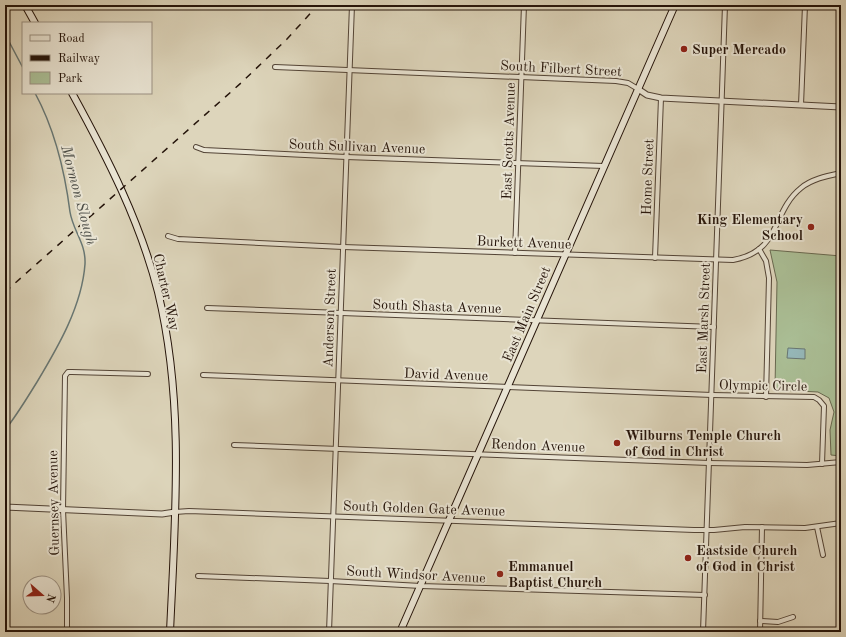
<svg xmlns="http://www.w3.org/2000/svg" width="846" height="637" font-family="'Old Standard TT',serif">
<rect width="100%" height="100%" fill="#ddd5bb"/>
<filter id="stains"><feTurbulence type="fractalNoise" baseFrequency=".005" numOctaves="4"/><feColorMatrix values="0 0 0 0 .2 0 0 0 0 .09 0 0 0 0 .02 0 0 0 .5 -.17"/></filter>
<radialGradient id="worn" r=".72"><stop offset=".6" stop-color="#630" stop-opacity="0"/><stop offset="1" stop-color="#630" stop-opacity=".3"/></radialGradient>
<!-- green -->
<path fill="#aabe95" stroke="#686950" d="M 770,250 L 841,256 L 841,456 L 831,455 L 830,430 L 834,412 L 829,398 L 818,392 L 779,390 L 775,387 L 777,282 Z"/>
<!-- water -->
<path fill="#95b7b8" stroke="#687672" d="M 788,348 L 805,349 L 805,359 L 787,358 Z"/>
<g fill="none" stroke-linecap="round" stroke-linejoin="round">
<!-- stream -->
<g stroke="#687672" stroke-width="1.5">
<path d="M 5,34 L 23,68"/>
<path d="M 5,430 C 17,415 27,398 37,382 C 58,347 82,306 85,264 C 86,243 73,231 70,212 C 65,173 54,128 35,93"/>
</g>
<!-- minor casing -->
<g stroke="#534436" stroke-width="6">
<g id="minor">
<path d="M 275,67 L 616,81 L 628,83 L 638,89"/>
<path d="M 801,105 L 805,5"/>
<path d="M 196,147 L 204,150 L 346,157 L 604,166"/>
<path d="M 168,236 L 178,239 L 343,247 L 733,260 C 782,251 771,212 801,188 C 812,179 827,176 841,173"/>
<path d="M 759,249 L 766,261 L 769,278 L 766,397"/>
<path d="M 515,253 L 524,5"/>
<path d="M 655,258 L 661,98"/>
<path d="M 207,308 L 714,327"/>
<path d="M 203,375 L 712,395 L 814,397 L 819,400 L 824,406 L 822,464"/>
<path d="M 234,445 L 709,463 L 807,465 L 841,462"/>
<path d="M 175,512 L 189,511 L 694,530 L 714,530 L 745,527 L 805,528 L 841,523"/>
<path d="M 817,527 L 823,555"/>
<path d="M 198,576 L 330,581 L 421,586 L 705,595"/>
<path d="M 760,621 L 778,622 L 793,617"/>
<path d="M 67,632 L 67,598 L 63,510 L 65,376 L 68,372 L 72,372 L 148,374"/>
<path d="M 329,632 L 352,5"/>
<path d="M 703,632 L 725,5"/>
<path d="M 760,632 L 762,527"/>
</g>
</g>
<!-- tertiary casing -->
<g stroke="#534436" stroke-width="7">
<g id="tertiary">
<path d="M 638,89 L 647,95 L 661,98 L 841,107"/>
<path d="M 5,507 L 162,514 L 175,512"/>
</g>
</g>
<!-- secondary casing -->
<g stroke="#25140a" stroke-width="8">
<g id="secondary">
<path d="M 25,5 L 35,23"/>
<path d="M 72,93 C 107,157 140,221 158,292 C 185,403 175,519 170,632"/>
<path d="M 400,632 L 675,5"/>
</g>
</g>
<!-- minor -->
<use href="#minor" stroke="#e9e4d3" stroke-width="4"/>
<!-- tertiary -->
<use href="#tertiary" stroke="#e9e4d3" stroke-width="5"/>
<!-- secondary -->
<use href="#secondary" stroke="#e9e4d3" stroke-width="6"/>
<!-- rail -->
<path stroke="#25140a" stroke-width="1.5" stroke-dasharray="7 7" stroke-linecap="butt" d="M 5,292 L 241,83 L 287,39 L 318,5"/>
</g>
<!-- markers -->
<g fill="#8f2418" stroke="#e9e4d3" stroke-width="1.5">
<circle cx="684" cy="49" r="4"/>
<circle cx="811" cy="227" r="4"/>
<circle cx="617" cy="443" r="4"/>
<circle cx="688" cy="558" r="4"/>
<circle cx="500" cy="574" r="4"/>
</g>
<g text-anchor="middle" stroke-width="4" stroke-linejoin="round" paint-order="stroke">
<!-- poi labels -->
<g font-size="14" font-weight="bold" fill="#25140a" stroke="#e9e4d3" text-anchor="start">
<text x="692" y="54">Super Mercado</text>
<text x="803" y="224" text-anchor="end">King Elementary<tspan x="803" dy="16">School</tspan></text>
<text x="625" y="440">Wilburns Temple Church<tspan x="625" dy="16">of God in Christ</tspan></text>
<text x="696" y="555">Eastside Church<tspan x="696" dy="16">of God in Christ</tspan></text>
<text x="508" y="571">Emmanuel<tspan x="508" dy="16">Baptist Church</tspan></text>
</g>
<!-- street labels -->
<g font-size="14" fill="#25140a" stroke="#e9e4d3">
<text transform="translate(561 68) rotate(3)" y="5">South Filbert Street</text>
<text transform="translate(508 141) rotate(-88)" y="5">East Scotts Avenue</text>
<text transform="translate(357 146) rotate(2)" y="5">South Sullivan Avenue</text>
<text transform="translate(647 177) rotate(-88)" y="5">Home Street</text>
<text transform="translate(524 242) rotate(2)" y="5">Burkett Avenue</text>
<text transform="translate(167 292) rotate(77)" y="5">Charter Way</text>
<text transform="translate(437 306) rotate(2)" y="5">South Shasta Avenue</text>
<text transform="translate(526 314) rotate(-67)" y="5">East Main Street</text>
<text transform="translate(329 318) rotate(-88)" y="5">Anderson Street</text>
<text transform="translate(703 318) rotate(-88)" y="5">East Marsh Street</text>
<text transform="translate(446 374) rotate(2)" y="5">David Avenue</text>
<text transform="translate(763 385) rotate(1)" y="5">Olympic Circle</text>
<text transform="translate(538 445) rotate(2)" y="5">Rendon Avenue</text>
<text transform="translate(53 503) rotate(-91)" y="5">Guernsey Avenue</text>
<text transform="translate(424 508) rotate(2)" y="5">South Golden Gate Avenue</text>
<text transform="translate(416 574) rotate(3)" y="5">South Windsor Avenue</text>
</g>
<!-- water labels -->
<g font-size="15" font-style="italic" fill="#4c4d47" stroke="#e9e4d3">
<text transform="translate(79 195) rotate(75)" y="5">Mormon Slough</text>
</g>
</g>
<!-- margin -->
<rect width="846" height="637" fill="none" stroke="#ddd5bb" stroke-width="20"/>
<rect x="6" y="6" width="834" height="625" fill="none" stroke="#25140a" stroke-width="2"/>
<rect x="10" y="10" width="826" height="617" fill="none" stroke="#25140a"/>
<!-- legend -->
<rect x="22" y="22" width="130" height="72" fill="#e9e4d3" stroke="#9b9183"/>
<rect x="30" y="35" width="20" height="6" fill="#e9e4d3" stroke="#9b9183"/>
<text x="58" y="42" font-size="12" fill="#25140a">Road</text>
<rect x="30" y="55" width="20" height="6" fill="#25140a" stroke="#9b9183"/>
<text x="58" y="62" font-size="12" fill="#25140a">Railway</text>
<rect x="30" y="72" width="20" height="12" fill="#aabe95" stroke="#9b9183"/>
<text x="58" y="82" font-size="12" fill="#25140a">Park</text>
<!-- north arrow -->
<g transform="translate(42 595) rotate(110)"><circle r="19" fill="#e9e4d3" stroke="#9b9183"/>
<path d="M0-3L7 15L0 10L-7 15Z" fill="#8f2418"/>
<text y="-6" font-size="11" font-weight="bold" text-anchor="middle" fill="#25140a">N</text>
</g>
<rect width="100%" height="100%" filter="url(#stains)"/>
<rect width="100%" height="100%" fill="url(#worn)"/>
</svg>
